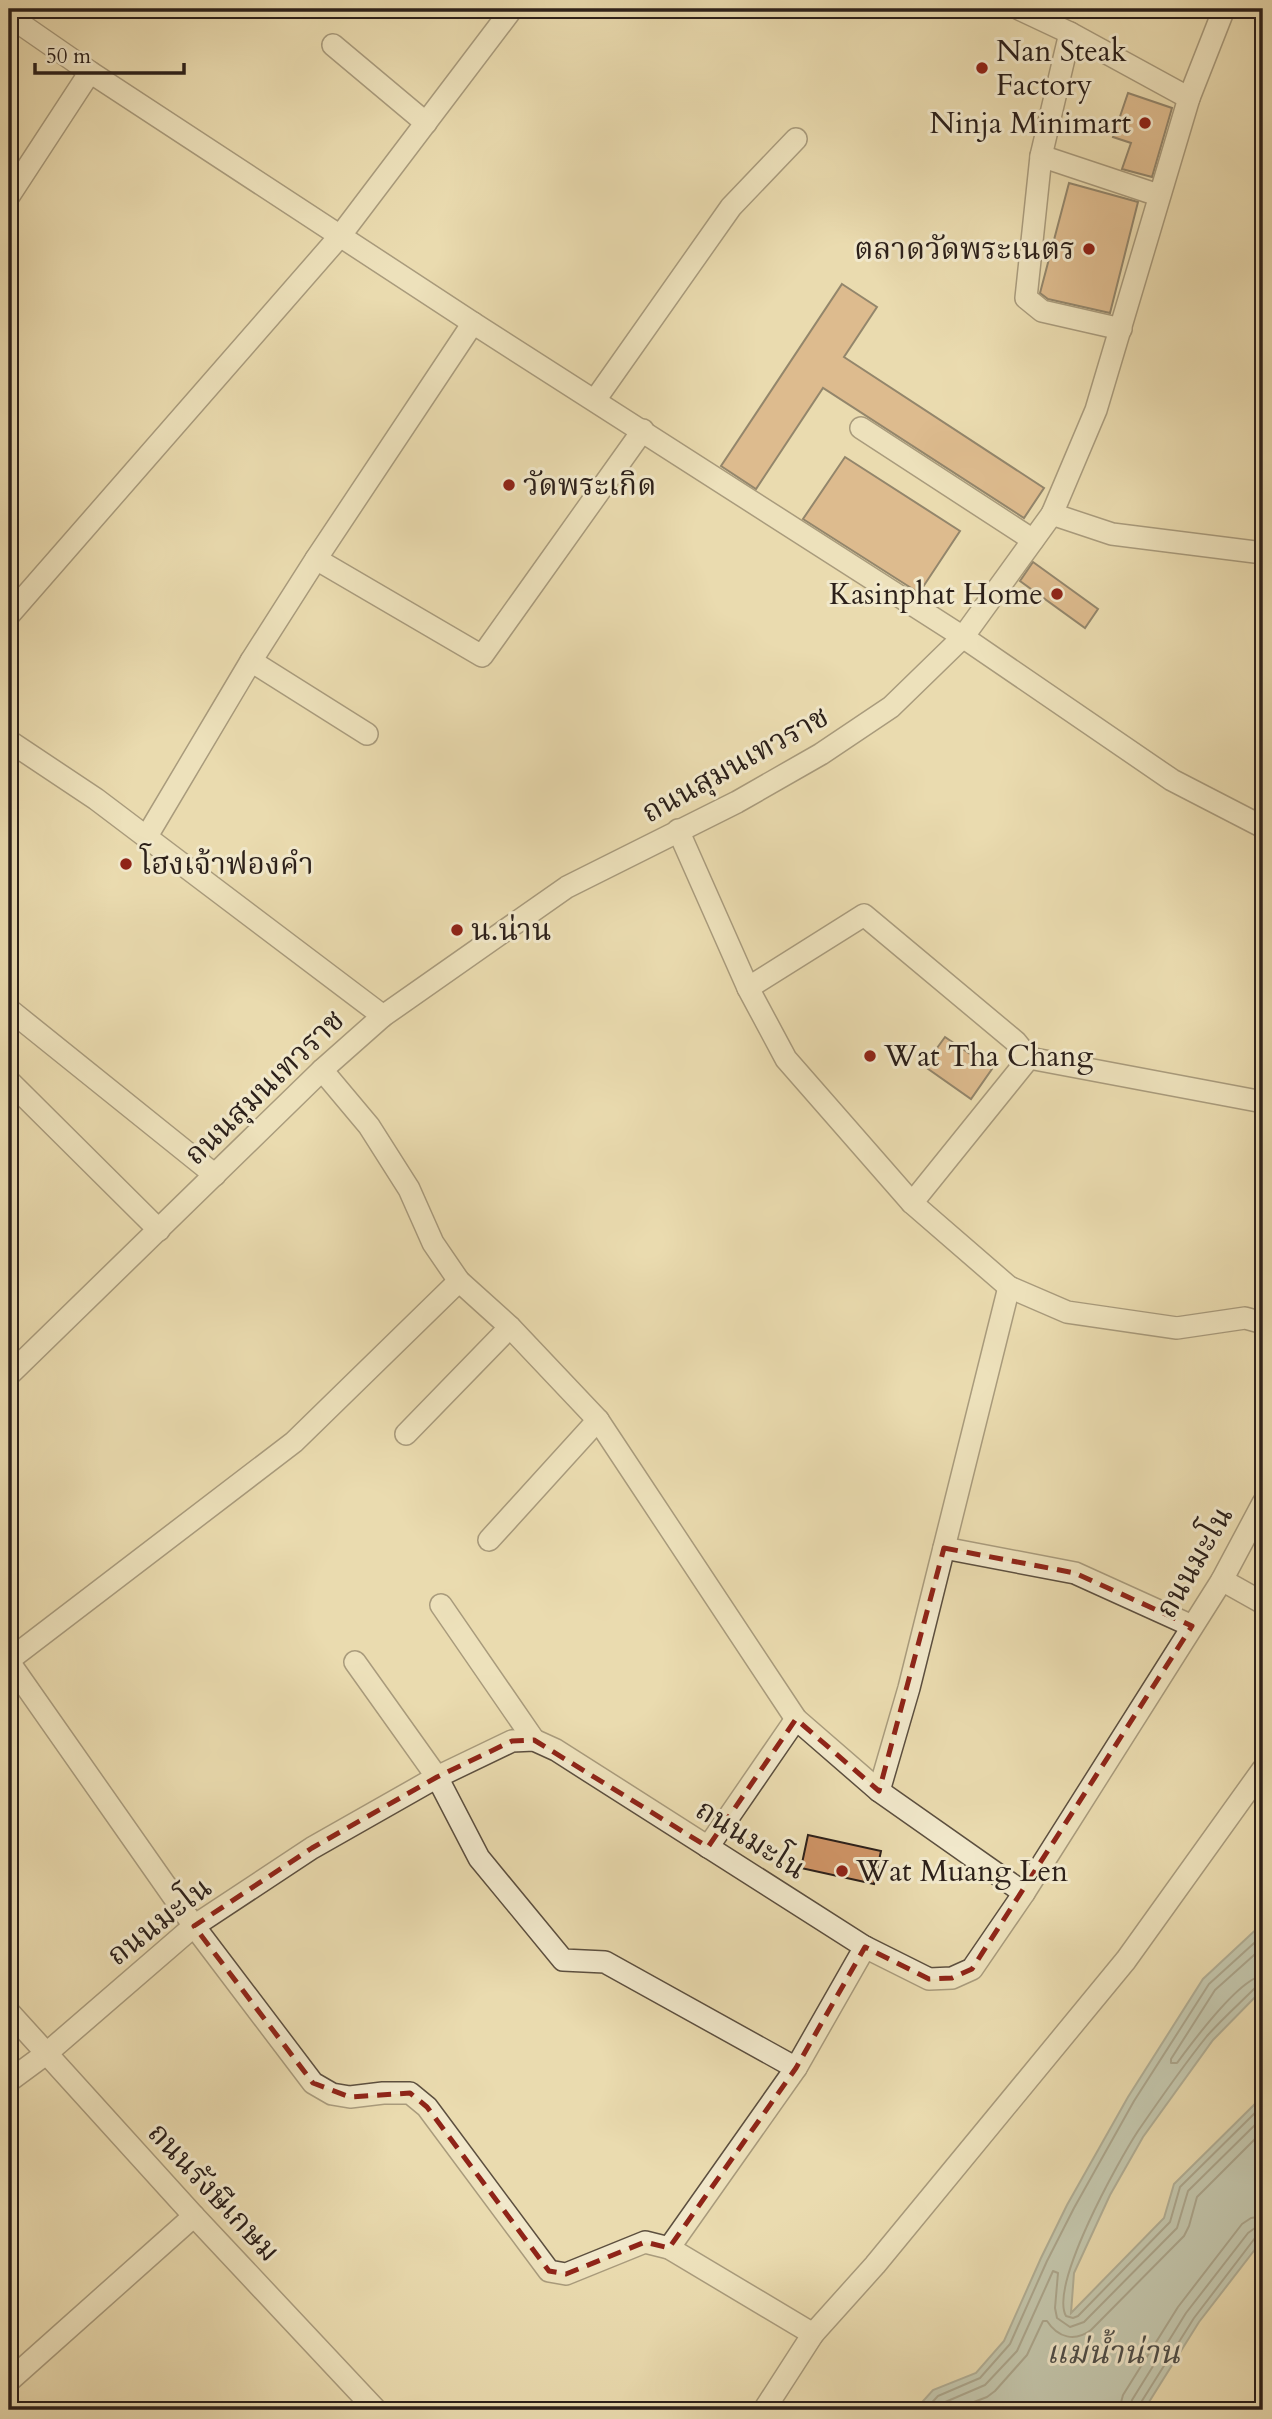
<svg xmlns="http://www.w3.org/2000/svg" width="1272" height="2419" font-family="Cardo,'Noto Serif Thai',serif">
<rect width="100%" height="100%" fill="#eadbaf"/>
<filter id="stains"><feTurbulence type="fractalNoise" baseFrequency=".00286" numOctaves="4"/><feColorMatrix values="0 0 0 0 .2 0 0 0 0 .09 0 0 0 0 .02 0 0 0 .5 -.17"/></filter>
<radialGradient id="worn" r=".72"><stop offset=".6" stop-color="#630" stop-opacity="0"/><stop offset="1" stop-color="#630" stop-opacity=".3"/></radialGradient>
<!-- water -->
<path fill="#9eb8b7" stroke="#707b78" stroke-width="2" d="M 1263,1923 L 1263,1989 L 1213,2040 L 1143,2137 L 1110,2195 L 1074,2273 L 1071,2313 L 1164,2218 L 1174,2184 L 1263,2096 L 1263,2239 L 1199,2322 L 1144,2410 L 915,2410 L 933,2390 L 976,2373 L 1004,2341 L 1041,2258 L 1067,2205 L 1128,2097 L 1203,1979 Z"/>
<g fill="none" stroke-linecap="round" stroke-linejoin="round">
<!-- shore -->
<g stroke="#656c68" stroke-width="2">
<path d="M 1263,1947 L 1215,1990 L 1171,2059 L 1171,2063 L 1177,2063 C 1191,2044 1240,1977 1263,1976"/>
<path d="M 1263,1985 L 1256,1987 C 1240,2003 1222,2019 1207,2036 C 1183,2066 1160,2099 1138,2131 C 1119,2160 1049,2285 1066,2316 L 1073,2318 L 1078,2316 L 1170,2222 L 1180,2187 L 1263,2105"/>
<path d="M 925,2410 L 938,2396 L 980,2378 L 1010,2344 L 1047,2261 L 1074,2208 L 1134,2101 L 1209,1984 L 1263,1935"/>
<path d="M 936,2410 L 943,2403 L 985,2385 L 1017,2351 L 1053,2271 L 1058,2273 L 1055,2308 L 1057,2318 L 1070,2327 L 1084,2322 L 1177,2228 L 1188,2191 L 1263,2117"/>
<path d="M 953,2410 L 987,2397 L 995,2391 L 1027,2355 L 1043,2321 L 1047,2321 C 1058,2338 1075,2342 1091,2330 L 1184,2236 L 1189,2226 L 1197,2197 L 1263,2131"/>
<path d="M 1119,2410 L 1123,2395 L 1178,2307 L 1242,2224 L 1251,2218 L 1263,2216"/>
<path d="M 1130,2410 L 1132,2400 L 1186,2313 L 1248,2233 L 1255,2228 L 1263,2227"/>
<path d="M 1139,2410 L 1140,2404 L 1194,2318 L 1255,2238 L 1263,2235"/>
</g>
</g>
<!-- building -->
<g fill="#cf9466" stroke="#2c201a" stroke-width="2">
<path d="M 1128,93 L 1172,108 L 1152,177 L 1122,169 L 1131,143 L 1113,137 Z"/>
<path d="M 1069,183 L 1138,202 L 1110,313 L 1048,299 L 1040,293 Z"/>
<path d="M 842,284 L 877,307 L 844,357 L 1044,488 L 1024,518 L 823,388 L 756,489 L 721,466 Z"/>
<path d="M 845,457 L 960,531 L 919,593 L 803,519 Z"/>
<path d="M 1033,562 L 1098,609 L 1085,628 L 1020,581 Z"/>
<path d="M 945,1037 L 992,1069 L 971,1099 L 924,1066 Z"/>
<path d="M 808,1835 L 881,1851 L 874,1884 L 801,1868 Z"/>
</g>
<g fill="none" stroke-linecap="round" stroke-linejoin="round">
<!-- minor casing -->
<g stroke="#5c4f3f" stroke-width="24">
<g id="minor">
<path d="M 1019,9 L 1070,33 L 1189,98"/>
<path d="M 9,16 L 90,72 L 473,323 L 963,637 L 1172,780 L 1263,827"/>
<path d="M 1070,33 L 1041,156 L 1026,298 L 1042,311 L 1121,329"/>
<path d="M 333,45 L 426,123"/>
<path d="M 1041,156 L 1158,195"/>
<path d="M 9,196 L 90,72"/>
<path d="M 595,400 L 731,207 L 796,139"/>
<path d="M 861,428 L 1033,540"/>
<path d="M 1052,514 L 1112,534 L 1263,553"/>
<path d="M 316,559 L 482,656 L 643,430"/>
<path d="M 9,615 L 340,236 L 512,9"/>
<path d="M 251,661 L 367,734"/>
<path d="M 9,741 L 96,799 L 383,1016"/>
<path d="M 678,830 L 748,988 L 786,1059 L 912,1203 L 1009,1287 L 1067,1312 L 1177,1328 L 1245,1318 L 1263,1323"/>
<path d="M 147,836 L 251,661 L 316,559 L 473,323"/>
<path d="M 748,988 L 864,915 L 1016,1042 L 1029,1058 L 1263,1102"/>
<path d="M 11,1011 L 215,1175"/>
<path d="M 322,1070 L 369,1126 L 409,1189 L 433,1243 L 459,1281 L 510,1327 L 598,1420 L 796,1719 L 879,1791 L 1024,1893"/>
<path d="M 9,1081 L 159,1230"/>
<path d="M 912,1203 L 1029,1058"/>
<path d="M 9,1375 L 322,1070 L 383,1016 L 567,887 L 737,802 L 821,754 L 891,707 L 963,637 L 1052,514 L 1096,410 L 1189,98 L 1224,9"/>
<path d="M 406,1434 L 510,1327"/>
<path d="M 489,1540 L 598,1420"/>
<path d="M 944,1548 L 1075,1573 L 1192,1626"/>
<path d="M 1222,1580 L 1263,1603"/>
<path d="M 441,1605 L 534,1740"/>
<path d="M 9,1660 L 294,1442 L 459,1281"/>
<path d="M 9,1662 L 194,1926 L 313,2083 L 332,2094 L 350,2097 L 383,2093 L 410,2093 L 427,2107 L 549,2271 L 566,2274 L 645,2242 L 669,2248 L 813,2334"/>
<path d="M 355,1662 L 437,1777 L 479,1858 L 563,1960 L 605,1962 L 796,2068"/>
<path d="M 879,1791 L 909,1688 L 1009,1287"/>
<path d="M 708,1847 L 796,1719"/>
<path d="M 9,2012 L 194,2216 L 376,2410"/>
<path d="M 9,2081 L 47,2053 L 194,1926 L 312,1848 L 437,1777 L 512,1741 L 534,1740 L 556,1750 L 865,1947 L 929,1979 L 952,1978 L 972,1969 L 1024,1893 L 1222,1580 L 1263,1503"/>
<path d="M 669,2248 L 796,2068 L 865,1947"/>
<path d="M 9,2381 L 194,2216"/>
<path d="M 764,2410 L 813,2334 L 875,2265 L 1126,1960 L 1263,1769"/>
</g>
</g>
<!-- minor -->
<use href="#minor" stroke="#f1e8cb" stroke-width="21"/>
</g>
<!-- marked area -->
<path d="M0 0H1272V2419H0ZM 944,1548 L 1075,1573 L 1192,1626 L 972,1969 L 952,1978 L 929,1979 L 865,1947 L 796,2068 L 669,2248 L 645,2242 L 566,2274 L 549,2271 L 427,2107 L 410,2093 L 350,2097 L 313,2083 L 194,1926 L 312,1848 L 437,1777 L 512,1741 L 534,1740 L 708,1847 L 796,1719 L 879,1791 Z" fill="#eadbaf" fill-opacity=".55" fill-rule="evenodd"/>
<path fill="none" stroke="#8f2418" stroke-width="5" stroke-dasharray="14 9" stroke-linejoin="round" d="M 944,1548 L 1075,1573 L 1192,1626 L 972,1969 L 952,1978 L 929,1979 L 865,1947 L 796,2068 L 669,2248 L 645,2242 L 566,2274 L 549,2271 L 427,2107 L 410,2093 L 350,2097 L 313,2083 L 194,1926 L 312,1848 L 437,1777 L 512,1741 L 534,1740 L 708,1847 L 796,1719 L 879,1791 Z"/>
<!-- markers -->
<g fill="#8f2418" stroke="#f1e8cb" stroke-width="2.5">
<circle cx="982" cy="68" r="7"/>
<circle cx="1145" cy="123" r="7"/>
<circle cx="1089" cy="249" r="7"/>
<circle cx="509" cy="485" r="7"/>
<circle cx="1057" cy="594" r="7"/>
<circle cx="126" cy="864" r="7"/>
<circle cx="457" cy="930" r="7"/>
<circle cx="870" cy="1056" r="7"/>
<circle cx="842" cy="1871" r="7"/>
</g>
<g text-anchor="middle" stroke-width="6" stroke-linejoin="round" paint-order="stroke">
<!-- poi labels -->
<g font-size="30" fill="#2c201a" stroke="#f1e8cb" text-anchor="start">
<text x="996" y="61">Nan Steak<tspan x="996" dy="34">Factory</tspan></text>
<text x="1131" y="133" text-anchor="end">Ninja Minimart</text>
<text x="1075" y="259" text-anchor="end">ตลาดวัดพระเนตร</text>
<text x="523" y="495">วัดพระเกิด</text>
<text x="1043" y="604" text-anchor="end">Kasinphat Home</text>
<text x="140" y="874">โฮงเจ้าฟองคำ</text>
<text x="471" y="940">น.น่าน</text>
<text x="884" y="1066">Wat Tha Chang</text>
<text x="856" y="1881">Wat Muang Len</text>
</g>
<!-- street labels -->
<g font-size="30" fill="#2c201a" stroke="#f1e8cb">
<text transform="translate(735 764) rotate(-29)" y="10">ถนนสุมนเทวราช</text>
<text transform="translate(264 1087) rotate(-44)" y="10">ถนนสุมนเทวราช</text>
<text transform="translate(1194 1562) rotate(-60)" y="10">ถนนมะโน</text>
<text transform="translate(751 1839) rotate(32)" y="10">ถนนมะโน</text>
<text transform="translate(159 1921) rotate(-38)" y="10">ถนนมะโน</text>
<text transform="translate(214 2192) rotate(47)" y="10">ถนนรังษีเกษม</text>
</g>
<!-- water labels -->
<g font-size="32" font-style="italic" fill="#4e4e49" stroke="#f1e8cb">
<text x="1113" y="2363">แม่น้ำน่าน</text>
</g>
</g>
<!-- margin -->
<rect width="1272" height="2419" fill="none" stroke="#eadbaf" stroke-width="35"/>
<rect x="10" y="10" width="1251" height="2398" fill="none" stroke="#2c201a" stroke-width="3.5"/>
<rect x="18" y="18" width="1237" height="2384" fill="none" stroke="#2c201a" stroke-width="2"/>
<!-- scale -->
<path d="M35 63v10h149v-10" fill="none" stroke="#2c201a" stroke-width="3.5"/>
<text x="46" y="63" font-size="21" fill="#2c201a" stroke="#f1e8cb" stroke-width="5" paint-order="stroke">50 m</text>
<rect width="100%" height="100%" filter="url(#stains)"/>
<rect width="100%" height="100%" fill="url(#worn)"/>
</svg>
